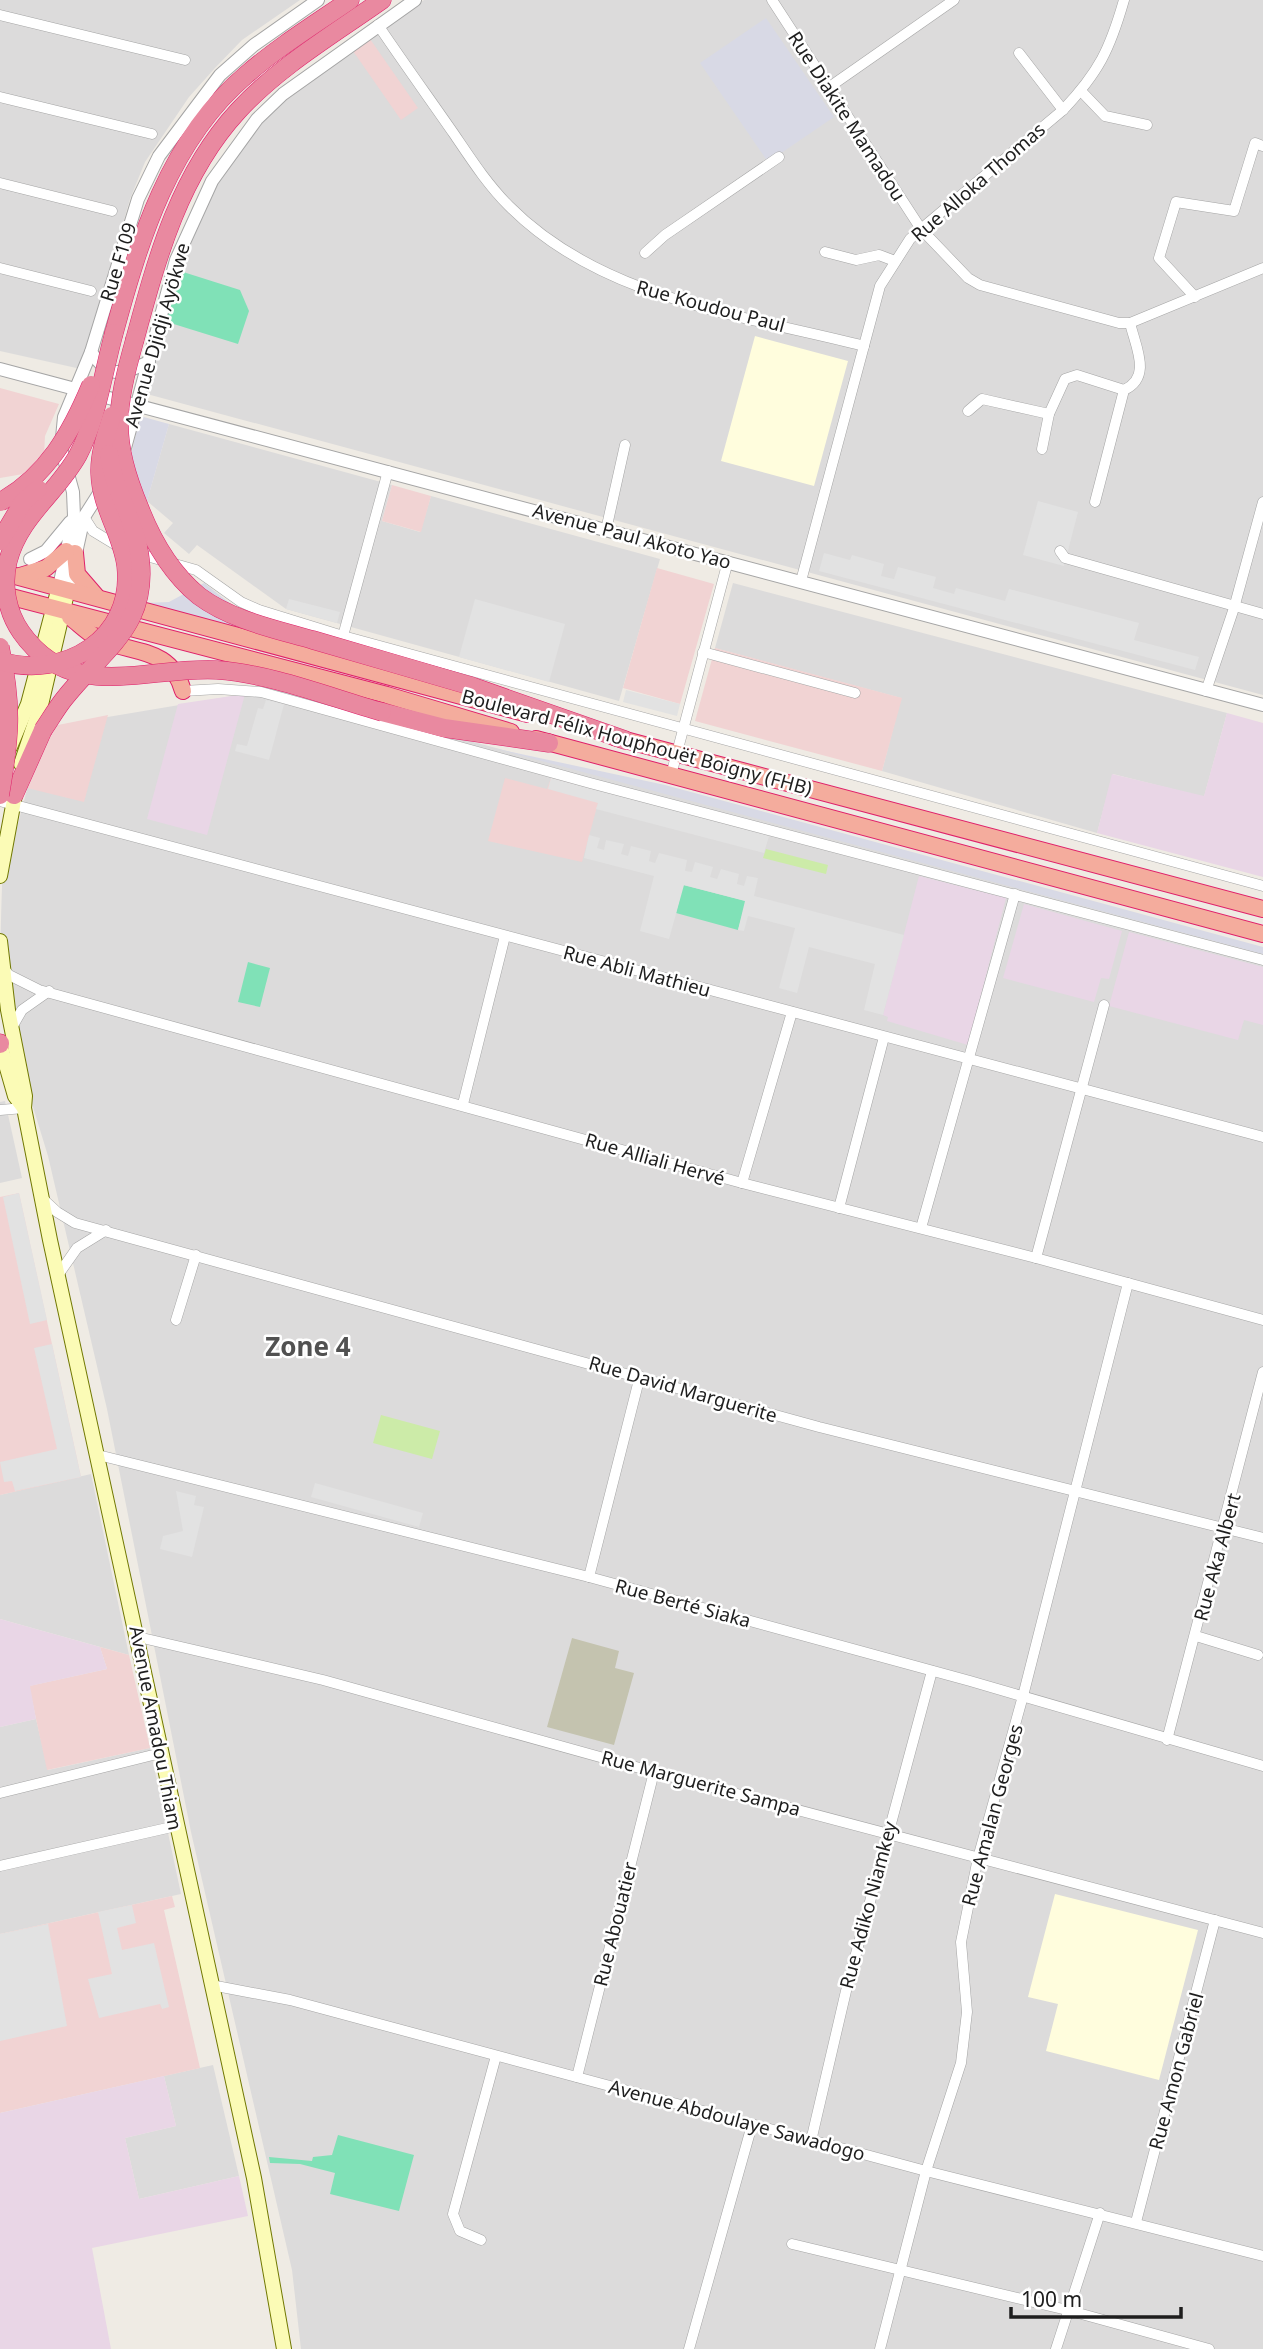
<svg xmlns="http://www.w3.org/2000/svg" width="1263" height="2349" font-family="'Noto Sans',sans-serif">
<rect width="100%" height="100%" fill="#efebe4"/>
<!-- residential -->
<g fill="#dcdbdb">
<path d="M 0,0 L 300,0 L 242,40 L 215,68 L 189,97 L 145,162 L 130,199 L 81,369 L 0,351 Z"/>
<path d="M 424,0 L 1263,0 L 1263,695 L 147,394 L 187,245 L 216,183 L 261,122 L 286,98 Z"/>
<path d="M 169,424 L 392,485 L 382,521 L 420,532 L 431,496 L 660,559 L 619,701 L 286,609 L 197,545 L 189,554 L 164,533 L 173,523 L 147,501 Z"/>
<path d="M 733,583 L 1227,713 L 1204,797 L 1113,774 L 1097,833 L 882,771 L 901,698 L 715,648 Z"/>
<path d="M 266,687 L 1263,952 L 1263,2349 L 301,2349 L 292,2270 L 191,1832 L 107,1409 L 48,1156 L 30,1097 L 0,955 L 2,885 L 37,751 L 48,727 L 245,694 Z"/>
<path d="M 5,1101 L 22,1178 L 0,1183 L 0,1102 Z"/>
<path d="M 91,1474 L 129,1655 L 0,1619 L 0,1495 Z"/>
<path d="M 36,1719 L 48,1770 L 150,1748 L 181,1894 L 0,1934 L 0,1727 Z"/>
<path d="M 213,2065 L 239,2176 L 139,2199 L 125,2138 L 176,2126 L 164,2076 Z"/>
</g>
<!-- commercial -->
<g fill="#f1d3d3">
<path d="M 370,39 L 418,108 L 401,120 L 353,51 Z"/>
<path d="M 0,388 L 59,404 L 45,436 L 44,456 L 29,473 L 0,478 Z"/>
<path d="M 392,485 L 431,496 L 421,532 L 382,521 Z"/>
<path d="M 657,568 L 714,584 L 680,704 L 623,688 Z"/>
<path d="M 715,648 L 902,698 L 882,771 L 695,721 Z"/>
<path d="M 108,715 L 84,802 L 27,788 L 37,751 L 48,727 Z"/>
<path d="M 505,778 L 547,789 L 551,778 L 601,792 L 582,862 L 488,841 Z"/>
<path d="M 19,1193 L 81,1477 L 0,1495 L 0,1197 Z"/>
<path d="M 100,1647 L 129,1655 L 150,1748 L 47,1770 L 29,1686 L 107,1669 Z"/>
<path d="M 172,1896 L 175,1907 L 164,1910 L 200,2068 L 0,2113 L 0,1934 Z"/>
</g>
<!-- industrial -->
<g fill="#e9d6e6">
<path d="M 245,694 L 207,835 L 147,819 L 178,704 Z"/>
<path d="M 1227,713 L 1263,723 L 1263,877 L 1097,833 L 1112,774 L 1204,796 Z"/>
<path d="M 919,876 L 1006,898 L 968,1045 L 887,1021 L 888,1017 L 883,1015 Z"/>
<path d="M 1024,904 L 1122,931 L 1109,979 L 1101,978 L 1094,1002 L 1003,978 Z"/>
<path d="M 1129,932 L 1263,967 L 1263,1025 L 1244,1020 L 1238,1040 L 1109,1006 Z"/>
<path d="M 0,1619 L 100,1647 L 107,1669 L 30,1686 L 36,1719 L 0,1727 Z"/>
<path d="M 164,2076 L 176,2126 L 125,2138 L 139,2199 L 239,2176 L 248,2216 L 92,2248 L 111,2349 L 0,2349 L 0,2113 Z"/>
</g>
<!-- education -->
<g fill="#fffddd">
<path d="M 755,336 L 848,361 L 814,486 L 721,461 Z"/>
<path d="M 1055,1894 L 1198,1930 L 1159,2080 L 1046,2051 L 1058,2004 L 1028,1997 Z"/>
</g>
<!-- construction -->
<path fill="#c4c3af" d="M 572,1638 L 619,1651 L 615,1668 L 634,1673 L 614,1745 L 547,1727 Z"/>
<!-- grass -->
<g fill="#cceba8">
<path d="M 766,849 L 828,865 L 826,874 L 763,858 Z"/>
<path d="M 381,1415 L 440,1431 L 432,1459 L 373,1443 Z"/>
</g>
<!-- pitch -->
<g fill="#80e1b7">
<path d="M 180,271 L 240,290 L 249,311 L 238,344 L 164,321 Z"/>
<path d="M 683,885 L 746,901 L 738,930 L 676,913 Z"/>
<path d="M 248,962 L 270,968 L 260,1007 L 238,1002 Z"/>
<path d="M 338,2135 L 414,2155 L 399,2211 L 330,2194 L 335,2173 L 300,2164 L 270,2163 L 269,2157 L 312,2161 L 313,2157 L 332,2155 Z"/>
</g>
<!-- parking -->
<g fill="#e2e2e2">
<path d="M 1038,501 L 1078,512 L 1064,566 L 1023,555 Z"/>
<path d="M 824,553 L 850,560 L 852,555 L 884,564 L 881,576 L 894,579 L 898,567 L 936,577 L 933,588 L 954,594 L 956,588 L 1005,601 L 1009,589 L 1139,623 L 1134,640 L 1199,657 L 1195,670 L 819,571 Z"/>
<path d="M 289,599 L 340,612 L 337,623 L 286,609 Z"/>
<path d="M 475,599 L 565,624 L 549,682 L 459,657 Z"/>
<path d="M 626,690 L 680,704 L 677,716 L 623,702 Z"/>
<path d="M 266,700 L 284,704 L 269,760 L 235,751 L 237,744 L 247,746 L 258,708 L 263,709 Z"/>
<path d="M 551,778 L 769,836 L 764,853 L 596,809 L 598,803 L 548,789 Z"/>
<path d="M 589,835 L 600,838 L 597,848 L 604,850 L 606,840 L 624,844 L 621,854 L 628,856 L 631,846 L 651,851 L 649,861 L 655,863 L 659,853 L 687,860 L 685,871 L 692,872 L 695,862 L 713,867 L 710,877 L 717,879 L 721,869 L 739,874 L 737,884 L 744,886 L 747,876 L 758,878 L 754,896 L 904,935 L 883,1015 L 864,1010 L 875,964 L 809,947 L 797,993 L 779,988 L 795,928 L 748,916 L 744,931 L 738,930 L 745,901 L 684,885 L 669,939 L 640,931 L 654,876 L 584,858 Z"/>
<path d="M 19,1193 L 47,1320 L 30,1324 L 3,1197 Z"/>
<path d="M 52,1344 L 81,1477 L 15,1491 L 12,1481 L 4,1482 L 0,1462 L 57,1449 L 34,1348 Z"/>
<path d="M 315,1483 L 423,1513 L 419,1527 L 311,1497 Z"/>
<path d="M 176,1491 L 196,1496 L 194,1505 L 204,1507 L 192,1557 L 160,1549 L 163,1536 L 183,1531 Z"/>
<path d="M 132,1905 L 136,1923 L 117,1928 L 122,1950 L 154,1943 L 169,2007 L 162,2009 L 160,2004 L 99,2018 L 88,1979 L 112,1974 L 98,1912 Z"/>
<path d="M 48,1924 L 67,2026 L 0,2041 L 0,1934 Z"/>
</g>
<!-- plaza -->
<g fill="#d8d9e5">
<path d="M 766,18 L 834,117 L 768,162 L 700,63 Z"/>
<path d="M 140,416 L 169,424 L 147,501 L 129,464 Z"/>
<path d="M 204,583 L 240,611 L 234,629 L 144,603 L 169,602 Z"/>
<path d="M 493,748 L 665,785 L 1263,947 L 1263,954 Z"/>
</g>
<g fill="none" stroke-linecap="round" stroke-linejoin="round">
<!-- minor casing -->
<g stroke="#a5a5a5" stroke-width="11">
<g id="minor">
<path d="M 772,0 L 921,229 L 968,278 L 980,285 L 1119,323 L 1130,323 L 1263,268"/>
<path d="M 0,15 L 185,60"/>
<path d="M 378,25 C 403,62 429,98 454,134 C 471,159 487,184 509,206 C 601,299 742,315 864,346"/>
<path d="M 1019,53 L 1063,110"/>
<path d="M 828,88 L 954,0"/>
<path d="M 1081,91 L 1105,116 L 1147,125"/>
<path d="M 0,97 L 152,134"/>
<path d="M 0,183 L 112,211"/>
<path d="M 825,252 L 856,260 L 879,255 L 895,261"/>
<path d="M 645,253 L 665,235 L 779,157"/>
<path d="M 0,268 L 91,291"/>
<path d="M 1195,297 L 1159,258 L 1176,202 L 1234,211 L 1255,143 L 1263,146"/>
<path d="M 968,411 L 982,399 L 1049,414"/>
<path d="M 1042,449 L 1049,414 L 1065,379 L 1077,375 L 1124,390"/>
<path d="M 1095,502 L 1124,390 C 1152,377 1136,348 1130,323"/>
<path d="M 84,517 L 93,531 L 121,548"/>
<path d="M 606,530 L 625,445"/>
<path d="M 1060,551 L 1065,558 L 1263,614"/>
<path d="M 136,553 L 196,570 L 241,602 L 259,610 L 343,636 L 1263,886"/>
<path d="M 801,581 L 880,286 L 910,239 L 921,229 L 1063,110 C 1099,72 1110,49 1124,0"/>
<path d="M 343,636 L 388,471"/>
<path d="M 703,652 L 855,693"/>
<path d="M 183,691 L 218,689 L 261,692 L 590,783 L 1263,960"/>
<path d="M 1206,691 L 1234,608 L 1263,502"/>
<path d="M 671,775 L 728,561"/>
<path d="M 0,801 L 1263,1137"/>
<path d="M 4,969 L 9,975 L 39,990 L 742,1183 L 1036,1258 L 1263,1320"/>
<path d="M 11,1029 L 22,1010 L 49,991"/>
<path d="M 463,1104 L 505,936"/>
<path d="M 0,1110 L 24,1108"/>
<path d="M 742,1183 L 792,1012"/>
<path d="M 43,1199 L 57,1212 L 75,1223 L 819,1427 L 1263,1538"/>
<path d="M 839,1208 L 884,1037"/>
<path d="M 921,1228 L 1015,894"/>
<path d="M 1036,1258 L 1104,1005"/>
<path d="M 58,1275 L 77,1248 L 106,1230"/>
<path d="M 176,1320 L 196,1255"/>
<path d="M 98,1455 L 589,1577 L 970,1681 L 1263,1766"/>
<path d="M 589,1577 L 640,1376"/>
<path d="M 1196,1636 L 1258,1655"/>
<path d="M 138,1637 L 323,1680 L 654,1772 L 1263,1933"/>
<path d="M 1167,1740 L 1263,1372"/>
<path d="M 0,1793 L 161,1753"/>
<path d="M 0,1866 L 176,1826"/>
<path d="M 211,1985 L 290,2000 L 926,2171 L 1263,2256"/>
<path d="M 577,2077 L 654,1772"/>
<path d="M 811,2141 L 846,1991 L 932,1671"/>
<path d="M 1136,2222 L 1215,1920"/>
<path d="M 481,2240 L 460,2231 L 453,2214 L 496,2056"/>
<path d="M 792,2244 L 1067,2310 L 1209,2349"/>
<path d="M 689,2349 L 752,2125"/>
<path d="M 880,2349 L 926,2171 L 961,2063 L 967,2012 L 961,1942 L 978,1858 L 1023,1696 L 1128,1283"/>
<path d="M 1056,2349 L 1100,2213"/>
</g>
</g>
<!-- tertiary casing -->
<g stroke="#a5a5a5" stroke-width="14">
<g id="tertiary">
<path d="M 91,352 C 110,380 121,374 149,362"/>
<path d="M 0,369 L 1263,705"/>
<path d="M 125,448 L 176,260 L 212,181 L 257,119 L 283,94 L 415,0"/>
<path d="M 30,559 L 46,551 L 70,522"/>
<path d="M 59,587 L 74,516 L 73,492 L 61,448 L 64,417 L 91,352 L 138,199 L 159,156 L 220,75 L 254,45 L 318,0"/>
<path d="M 68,589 L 84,517 L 105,484"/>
</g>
</g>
<!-- secondary casing -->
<g stroke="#717802" stroke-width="16">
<g id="secondary">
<path d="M 10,747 L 28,704 L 59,587"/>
<path d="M 21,764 L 41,705 L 68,589"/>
<path d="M 0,876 L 17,784"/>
<path d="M 0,941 L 8,1010 L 25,1096 L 24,1108 L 50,1240 L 254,2178 L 284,2349"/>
<path d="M 0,1044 L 15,1096 L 24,1108"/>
</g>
</g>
<!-- trunk casing -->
<g stroke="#df206a" stroke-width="18">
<g id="trunk">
<path d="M 75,553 L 77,574 L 96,596"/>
<path d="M 0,572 L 528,714"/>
<path d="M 20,576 L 46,568 L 66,551"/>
<path d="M 0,594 L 387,695 L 511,732"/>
<path d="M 70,617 C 79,624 88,633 97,638 C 132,655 170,645 183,691"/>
<path d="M 614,737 L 1263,909"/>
<path d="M 536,739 L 1263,934"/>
</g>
</g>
<!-- motorway casing -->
<g stroke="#df206a" stroke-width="19">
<g id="motorway">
<path d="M 114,333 C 139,241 169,140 246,75 C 278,47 315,24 350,0"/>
<path d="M 135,339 C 157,258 179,175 238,111 C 278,67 334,34 382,0"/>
<path d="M 471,686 L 625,740"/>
<path d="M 382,712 L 444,728 L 549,743"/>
<path d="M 14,795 L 43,730"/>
<path d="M 0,1043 L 0,1044"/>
</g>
</g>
<!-- minor -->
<use href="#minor" stroke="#fff" stroke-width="10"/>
<!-- tertiary -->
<use href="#tertiary" stroke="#fff" stroke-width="12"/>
<!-- secondary -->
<use href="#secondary" stroke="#fbfbb6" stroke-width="14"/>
<!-- trunk -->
<use href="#trunk" stroke="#f4ac9d" stroke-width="16"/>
<!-- motorway -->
<use href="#motorway" stroke="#e989a0" stroke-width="18"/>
<!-- motorway-bridge casing -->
<g stroke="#df206a" stroke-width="19" stroke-linecap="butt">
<g id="motorway-bridge">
<path d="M 114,333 C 103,373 97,419 78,455 C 57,493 19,517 8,561 C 2,585 7,612 21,632 C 71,704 146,666 217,670 C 272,674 329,697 382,712"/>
<path d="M 135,339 C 115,410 111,439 140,509 C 153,542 171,573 199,596 C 231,620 275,629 313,640 C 366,655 418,671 471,686"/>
<path d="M 0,502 C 47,476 71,433 91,385"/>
<path d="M 0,541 L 23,502 L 38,489"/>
<path d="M 0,647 C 13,707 10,737 0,795"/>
<path d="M 0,661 C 64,680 134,639 126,566 C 122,534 101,507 100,474 C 99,454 106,435 112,416"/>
<path d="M 43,730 C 50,720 56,709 64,699 C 105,647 154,624 138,546 C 131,514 113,487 109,454"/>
</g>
</g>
<!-- motorway-bridge -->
<use href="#motorway-bridge" stroke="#e989a0" stroke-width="18"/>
</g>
<g text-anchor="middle" stroke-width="5" stroke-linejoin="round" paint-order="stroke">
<!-- street labels -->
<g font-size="19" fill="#1e1e1e" stroke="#fff">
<text transform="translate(847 116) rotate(57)" y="7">Rue Diakite Mamadou</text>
<text transform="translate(978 182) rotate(-41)" y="7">Rue Alloka Thomas</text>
<text transform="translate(118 262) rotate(-73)" y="7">Rue F109</text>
<text transform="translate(711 306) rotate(15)" y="7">Rue Koudou Paul</text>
<text transform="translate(157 335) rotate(-74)" y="7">Avenue Djidji Ayökwe</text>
<text transform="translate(632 536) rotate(15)" y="7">Avenue Paul Akoto Yao</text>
<text transform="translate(637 742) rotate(15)" y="7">Boulevard Félix Houphouët Boigny (FHB)</text>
<text transform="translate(637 971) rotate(15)" y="7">Rue Abli Mathieu</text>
<text transform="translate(655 1159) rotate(16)" y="7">Rue Alliali Hervé</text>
<text transform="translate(683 1389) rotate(16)" y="7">Rue David Marguerite</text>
<text transform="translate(1217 1557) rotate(-75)" y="7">Rue Aka Albert</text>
<text transform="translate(683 1603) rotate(15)" y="7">Rue Berté Siaka</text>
<text transform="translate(156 1728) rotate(79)" y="7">Avenue Amadou Thiam</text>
<text transform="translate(701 1783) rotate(15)" y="7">Rue Marguerite Sampa</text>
<text transform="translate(992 1815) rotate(-75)" y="7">Rue Amalan Georges</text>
<text transform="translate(868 1905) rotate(-75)" y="7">Rue Adiko Niamkey</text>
<text transform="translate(615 1924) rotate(-76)" y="7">Rue Abouatier</text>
<text transform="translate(1176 2071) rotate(-75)" y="7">Rue Amon Gabriel</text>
<text transform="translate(737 2120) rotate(15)" y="7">Avenue Abdoulaye Sawadogo</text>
</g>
<!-- district labels -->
<g font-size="26" font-weight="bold" fill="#515151" stroke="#fff">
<text x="308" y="1356">Zone 4</text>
</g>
</g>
<!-- scale -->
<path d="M1011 2307v10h170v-10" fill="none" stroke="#1e1e1e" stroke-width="3.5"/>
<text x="1021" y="2307" font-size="21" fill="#1e1e1e" stroke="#ffffff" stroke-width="5" paint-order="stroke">100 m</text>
</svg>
